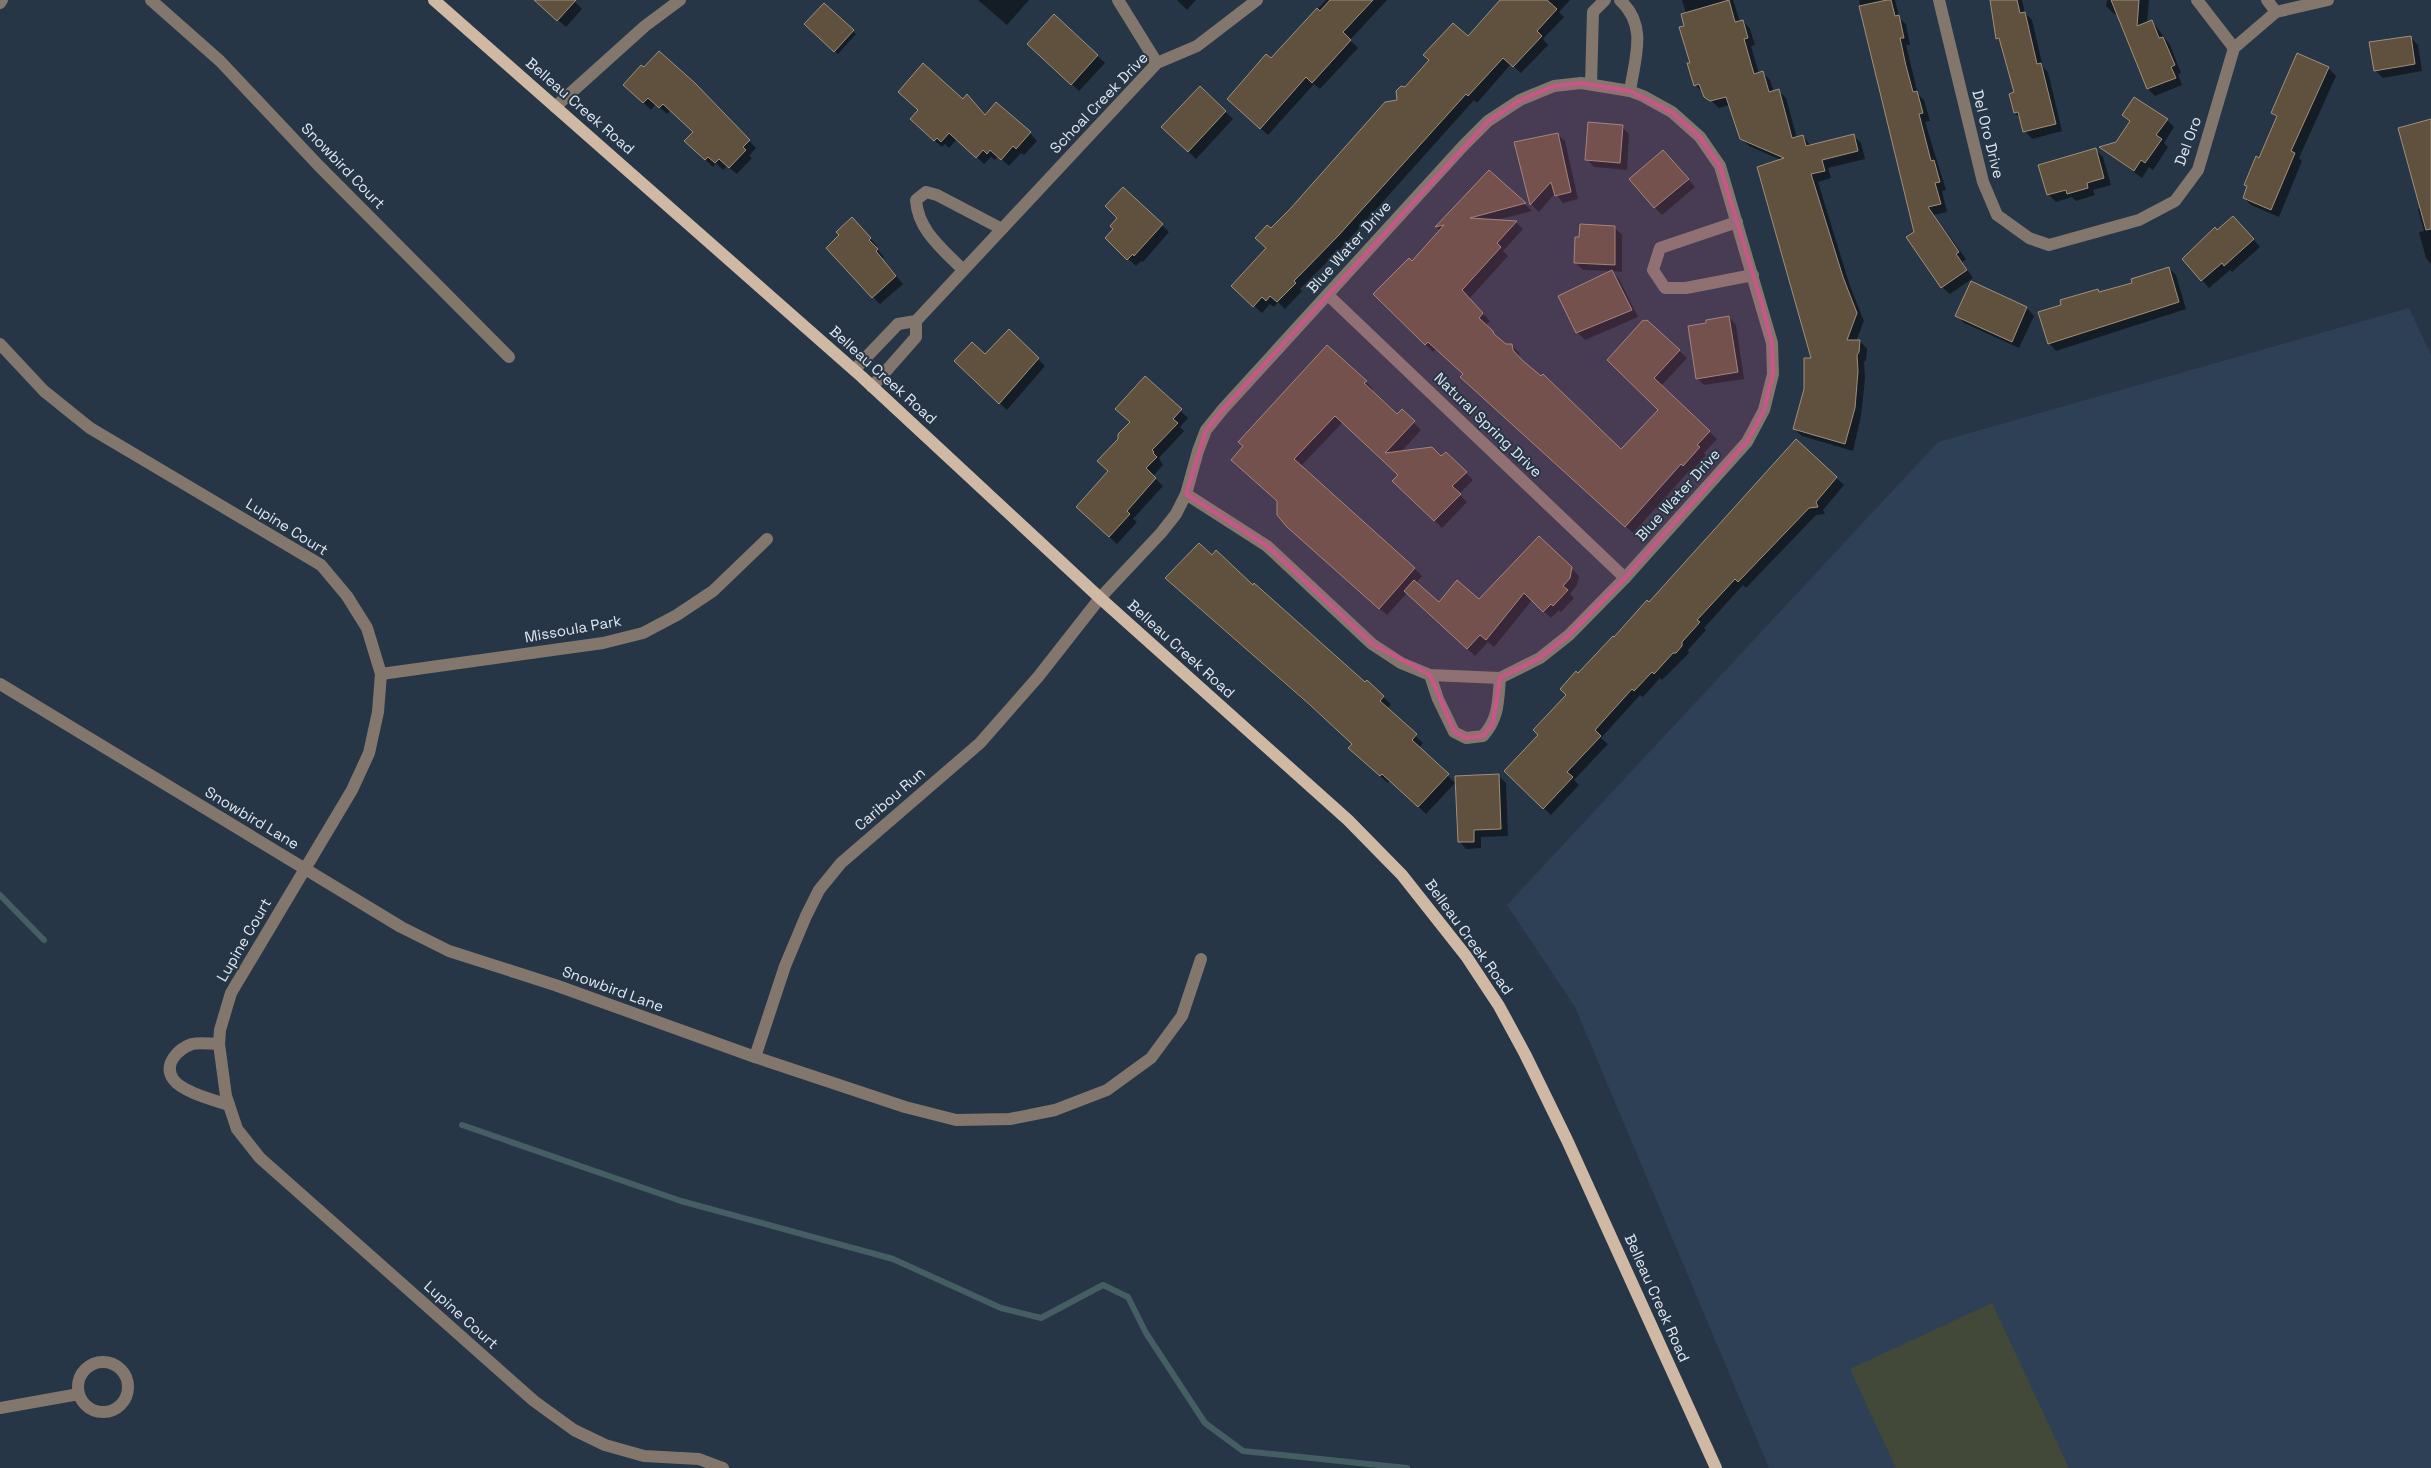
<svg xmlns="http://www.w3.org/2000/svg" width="2431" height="1468" font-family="'Space Grotesk',sans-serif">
<rect width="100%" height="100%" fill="#273646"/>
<!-- built -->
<path fill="#2d4055" d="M 2409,308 L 2431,355 L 2431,1468 L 1769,1468 L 1575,1007 L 1507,905 L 1938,442 Z"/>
<!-- green -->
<path fill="#424938" d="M 1992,1303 L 2069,1468 L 1896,1468 L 1850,1369 Z"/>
<!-- shadow -->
<g fill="#0007">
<path d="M 535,0 L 573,0 L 582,9 L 566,27 Z"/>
<path d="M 978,0 L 1029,0 L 1007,25 Z"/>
<path d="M 1177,0 L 1196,0 L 1187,10 Z"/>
<path d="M 1326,0 L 1387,0 L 1350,40 L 1358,48 L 1320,89 L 1314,84 L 1268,135 L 1236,106 L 1271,60 Z"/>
<path d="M 1502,0 L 1570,0 L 1559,12 L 1564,17 L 1543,39 L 1548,45 L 1521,73 L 1511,64 L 1477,103 L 1474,100 L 1345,244 L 1300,289 L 1302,291 L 1285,309 L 1278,302 L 1274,307 L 1270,304 L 1262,313 L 1240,293 L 1267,249 L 1271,230 L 1398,101 L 1406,88 L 1468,38 Z"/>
<path d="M 1682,0 L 1733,0 L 1740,22 L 1743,21 L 1750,29 L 1755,45 L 1751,46 L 1759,74 L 1763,73 L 1770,80 L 1774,92 L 1779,91 L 1786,98 L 1797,138 L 1803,136 L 1811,146 L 1854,136 L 1861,143 L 1865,159 L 1828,168 L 1831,178 L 1818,182 L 1850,286 L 1864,321 L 1856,341 L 1860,341 L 1867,349 L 1866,360 L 1864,362 L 1865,379 L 1861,416 L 1853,451 L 1802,436 L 1794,429 L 1813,359 L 1781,160 L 1749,146 L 1741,138 L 1730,105 L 1719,108 L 1695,85 L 1686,13 Z"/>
<path d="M 1859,0 L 1895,0 L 1900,19 L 1906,24 L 1910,45 L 1906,45 L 1918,94 L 1924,100 L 1930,121 L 1925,122 L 1946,190 L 1942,191 L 1947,212 L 1934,215 L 1966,259 L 1962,262 L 1973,278 L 1950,294 L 1942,287 L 1915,232 Z"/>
<path d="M 1991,0 L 2022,0 L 2025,13 L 2032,20 L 2043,67 L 2048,72 L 2062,131 L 2032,139 L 2025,131 L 2021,119 L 2015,113 L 2010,95 L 2015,93 L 2002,43 L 1997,38 Z"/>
<path d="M 2107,0 L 2149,0 L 2147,23 L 2152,21 L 2170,45 L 2181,73 L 2178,74 L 2182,85 L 2155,96 L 2148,89 L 2118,14 L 2114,14 L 2106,6 Z"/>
<path d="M 824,4 L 856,34 L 838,54 L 806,24 Z"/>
<path d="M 1054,16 L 1105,63 L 1079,91 L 1036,51 Z"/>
<path d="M 2410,37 L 2418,45 L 2422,71 L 2383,78 L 2375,70 Z"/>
<path d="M 2328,68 L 2336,76 L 2299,158 L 2302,161 L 2279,217 L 2251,205 L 2244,198 L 2277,118 L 2273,113 Z"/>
<path d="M 694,84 L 756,148 L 749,156 L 752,158 L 737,174 L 727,166 L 723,170 L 716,163 L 713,167 L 693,148 L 695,132 L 671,110 L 667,114 L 656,104 L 651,110 L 632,92 Z"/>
<path d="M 1200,88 L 1233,119 L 1196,159 L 1163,127 Z"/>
<path d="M 963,100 L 985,116 L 1030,133 L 1037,141 L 1024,155 L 1021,153 L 1009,166 L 998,156 L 995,160 L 991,157 L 984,164 L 957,139 L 949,148 L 945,144 L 942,147 L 919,126 Z"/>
<path d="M 2124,115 L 2167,120 L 2174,127 L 2164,143 L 2168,147 L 2153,170 L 2149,167 L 2142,178 L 2101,148 L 2116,143 L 2131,122 Z"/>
<path d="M 2431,123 L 2431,264 L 2426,258 L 2419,232 L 2424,231 L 2418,209 L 2421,208 Z"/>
<path d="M 1622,127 L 1629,134 L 1627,170 L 1594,167 L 1587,159 Z"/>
<path d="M 1557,134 L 1565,141 L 1578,199 L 1563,203 L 1555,193 L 1539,212 L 1532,205 L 1516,143 Z"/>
<path d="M 2095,149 L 2103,157 L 2111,185 L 2093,190 L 2095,195 L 2076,201 L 2072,197 L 2056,202 L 2048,194 Z"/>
<path d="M 1670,159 L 1695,187 L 1662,215 L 1654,207 Z"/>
<path d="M 1489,172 L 1532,211 L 1496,220 L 1516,222 L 1523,229 L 1503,251 L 1508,256 L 1469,299 L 1490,321 L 1485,326 L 1505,346 L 1512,345 L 1519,353 L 1520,359 L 1621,451 L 1660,410 L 1608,360 L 1647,321 L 1687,358 L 1661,386 L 1717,439 L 1704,453 L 1706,455 L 1691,472 L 1689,471 L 1633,533 L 1469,384 L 1464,374 L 1436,349 L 1433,352 L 1375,294 L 1412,263 L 1440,231 L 1437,227 Z"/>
<path d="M 1123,188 L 1169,232 L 1143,262 L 1141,261 L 1136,266 L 1106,238 L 1115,230 L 1119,218 Z"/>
<path d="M 2241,225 L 2260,247 L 2232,272 L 2230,270 L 2209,288 L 2184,259 L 2217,232 Z"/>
<path d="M 859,226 L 877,246 L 876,248 L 884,257 L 882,259 L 903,284 L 880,304 L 873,297 Z"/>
<path d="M 1615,228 L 1622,235 L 1622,272 L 1612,271 L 1619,279 L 1638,317 L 1585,340 L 1577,332 L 1611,271 L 1583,270 L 1575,262 Z"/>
<path d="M 2169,268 L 2176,275 L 2186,309 L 2056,351 L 2049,343 L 2063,306 L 2098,290 L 2101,293 L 2133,283 Z"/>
<path d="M 1971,283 L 2027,308 L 2034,316 L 2019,348 L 1964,323 L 1957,315 Z"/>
<path d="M 1729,317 L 1736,325 L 1744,379 L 1704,385 L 1697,378 Z"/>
<path d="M 985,356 L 1038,359 L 1045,366 L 1007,410 L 963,368 Z"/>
<path d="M 1145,378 L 1188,418 L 1180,427 L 1184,431 L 1159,458 L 1163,465 L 1153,476 L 1163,486 L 1133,519 L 1137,522 L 1117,544 L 1085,514 L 1110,472 L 1119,440 L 1131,423 Z"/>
<path d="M 1366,382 L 1373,389 L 1371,391 L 1397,416 L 1402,411 L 1421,430 L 1400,453 L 1441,458 L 1446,453 L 1473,480 L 1459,494 L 1467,502 L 1442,528 L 1394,481 L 1399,475 L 1343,422 L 1301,466 L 1415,569 L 1422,576 L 1416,583 L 1439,603 L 1479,601 L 1539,537 L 1579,576 L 1577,585 L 1570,594 L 1574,598 L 1561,612 L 1559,610 L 1551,618 L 1532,600 L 1494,647 L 1488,642 L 1475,656 L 1407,593 L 1387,615 L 1286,523 L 1279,501 L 1240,467 Z"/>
<path d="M 1796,441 L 1844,485 L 1823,510 L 1825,514 L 1816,515 L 1746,588 L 1743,585 L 1704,628 L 1706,630 L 1688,650 L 1689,653 L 1662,680 L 1660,678 L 1643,697 L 1640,695 L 1601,738 L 1608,744 L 1574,780 L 1579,785 L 1551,815 L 1505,771 L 1540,735 L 1568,695 L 1578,675 L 1649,604 Z"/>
<path d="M 1212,556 L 1253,587 L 1365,684 L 1367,682 L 1391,704 L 1387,709 L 1423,743 L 1419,748 L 1455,783 L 1426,814 L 1390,780 L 1388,783 L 1357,755 L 1353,744 L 1174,586 Z"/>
<path d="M 1498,775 L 1506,783 L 1508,836 L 1481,837 L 1481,848 L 1466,849 L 1459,841 Z"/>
</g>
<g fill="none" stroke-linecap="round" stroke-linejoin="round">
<!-- stream -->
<g stroke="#455e63" stroke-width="6">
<path d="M 0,895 L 44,940"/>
<path d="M 462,1125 L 681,1201 L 893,1259 L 1001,1308 L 1041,1318 L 1103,1285 L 1128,1297 L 1146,1333 L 1205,1423 L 1243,1451 L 1407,1468"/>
</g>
</g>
<!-- building -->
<g fill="#5f513e" stroke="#9f907b">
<path d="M 534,0 L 576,0 L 557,21 Z"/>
<path d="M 1330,0 L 1373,0 L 1343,32 L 1351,40 L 1312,83 L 1306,77 L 1260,129 L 1227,99 L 1266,54 L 1271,58 L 1317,8 L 1320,11 Z"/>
<path d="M 1500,0 L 1547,0 L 1557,9 L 1537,31 L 1542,36 L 1513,67 L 1503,58 L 1468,96 L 1466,94 L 1338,236 L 1294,281 L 1296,283 L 1277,302 L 1270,296 L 1266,301 L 1262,297 L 1253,307 L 1231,286 L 1266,248 L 1255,238 L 1267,225 L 1271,228 L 1290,209 L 1385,102 L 1397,100 L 1396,91 L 1401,86 L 1405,87 L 1429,60 L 1423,55 L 1453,23 L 1468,36 Z"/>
<path d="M 1729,0 L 1735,22 L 1743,20 L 1748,38 L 1744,39 L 1754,74 L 1763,71 L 1769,92 L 1779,89 L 1792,138 L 1803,135 L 1806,146 L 1854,134 L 1858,151 L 1822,160 L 1825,171 L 1811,174 L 1843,277 L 1857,313 L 1847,340 L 1860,340 L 1859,352 L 1857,355 L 1858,371 L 1855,408 L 1845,444 L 1793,429 L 1804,389 L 1804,358 L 1811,358 L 1757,167 L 1784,158 L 1740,139 L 1726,97 L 1710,101 L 1704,97 L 1699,84 L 1694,86 L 1687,63 L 1690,63 L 1679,27 L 1684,26 L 1681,14 Z"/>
<path d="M 1887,0 L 1891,0 L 1895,16 L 1899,15 L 1904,38 L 1900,38 L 1906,66 L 1913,92 L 1917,91 L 1923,113 L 1919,114 L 1931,161 L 1934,160 L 1940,182 L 1935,183 L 1941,204 L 1928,207 L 1959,252 L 1956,254 L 1967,270 L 1941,288 L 1906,237 L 1914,232 L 1859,6 Z"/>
<path d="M 1990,0 L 2017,0 L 2020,13 L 2025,12 L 2037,64 L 2041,63 L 2056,124 L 2023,132 L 2018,112 L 2014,113 L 2009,94 L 2014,92 L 1999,38 L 1996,39 Z"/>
<path d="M 2111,0 L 2139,0 L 2137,26 L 2152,20 L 2159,38 L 2163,37 L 2175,65 L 2171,67 L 2176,78 L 2147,89 Z"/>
<path d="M 824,3 L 854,30 L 834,52 L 804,24 Z"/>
<path d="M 1054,14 L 1098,55 L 1071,85 L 1027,44 Z"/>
<path d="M 2411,36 L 2415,64 L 2374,71 L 2369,42 Z"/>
<path d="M 659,51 L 695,83 L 750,140 L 743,147 L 746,150 L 729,168 L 719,159 L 715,163 L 708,157 L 705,160 L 684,141 L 693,132 L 663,104 L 659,108 L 648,98 L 643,103 L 623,85 L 641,65 L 644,67 Z"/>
<path d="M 2297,53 L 2329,67 L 2291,151 L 2295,153 L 2271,210 L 2243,198 L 2247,186 L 2244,185 L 2256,156 L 2259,158 L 2277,116 L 2271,113 Z"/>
<path d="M 923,63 L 963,99 L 967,94 L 985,115 L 996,102 L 1031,132 L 1016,149 L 1013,146 L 1001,160 L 990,150 L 987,154 L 983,150 L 976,158 L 949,133 L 941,142 L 937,138 L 934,141 L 910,119 L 918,110 L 898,92 Z"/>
<path d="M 1200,86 L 1226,111 L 1188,152 L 1161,127 Z"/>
<path d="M 2134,97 L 2168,119 L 2156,135 L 2162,139 L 2145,163 L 2141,160 L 2134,171 L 2099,147 L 2116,142 L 2130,121 L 2122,115 Z"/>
<path d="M 2431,119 L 2431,229 L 2426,230 L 2398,128 Z"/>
<path d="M 1588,122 L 1623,125 L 1620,163 L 1585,160 Z"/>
<path d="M 1558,133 L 1571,192 L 1555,196 L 1551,182 L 1530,205 L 1514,142 Z"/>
<path d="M 2096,148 L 2104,178 L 2087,183 L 2088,188 L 2067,194 L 2066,190 L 2047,195 L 2038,165 Z"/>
<path d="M 1663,150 L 1689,179 L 1654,208 L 1629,179 Z"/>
<path d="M 1489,170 L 1526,203 L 1470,218 L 1517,221 L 1497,243 L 1501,247 L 1462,290 L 1483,313 L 1479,318 L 1493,331 L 1494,334 L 1506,344 L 1512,344 L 1513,350 L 1522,360 L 1541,376 L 1543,374 L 1621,449 L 1658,410 L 1607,360 L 1643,320 L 1645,321 L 1647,320 L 1680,350 L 1654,378 L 1710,431 L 1697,445 L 1700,447 L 1683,466 L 1681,464 L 1625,527 L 1460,377 L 1463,374 L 1428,342 L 1425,345 L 1373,294 L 1409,258 L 1412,261 L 1444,225 L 1435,227 Z"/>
<path d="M 1123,187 L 1163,224 L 1134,256 L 1133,254 L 1127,260 L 1105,238 L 1113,229 L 1110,226 L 1117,218 L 1105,206 Z"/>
<path d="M 2233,216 L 2254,239 L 2224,266 L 2222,263 L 2201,281 L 2182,259 L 2215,227 L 2217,230 Z"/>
<path d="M 852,217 L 871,238 L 869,240 L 878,249 L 876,251 L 896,276 L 872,298 L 826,248 L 839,235 L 836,232 Z"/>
<path d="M 1580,224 L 1615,226 L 1615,265 L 1574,263 L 1575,237 L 1579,237 Z"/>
<path d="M 2169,267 L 2179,302 L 2048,344 L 2038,312 L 2061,305 L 2060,300 L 2098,289 L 2099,292 L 2132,283 L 2131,279 Z"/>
<path d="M 1612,270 L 1632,310 L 1576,333 L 1558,296 Z"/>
<path d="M 1971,281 L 2027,307 L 2012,342 L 1955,316 Z"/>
<path d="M 1729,316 L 1738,372 L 1696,379 L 1688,326 L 1706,323 L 1706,320 Z"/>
<path d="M 1009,329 L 1039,358 L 999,404 L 954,361 L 972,342 L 985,354 Z"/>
<path d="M 1327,345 L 1367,381 L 1364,383 L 1397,414 L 1402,409 L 1415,421 L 1385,453 L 1432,447 L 1441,456 L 1446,452 L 1467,472 L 1452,486 L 1461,494 L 1434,521 L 1392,481 L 1398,475 L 1335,416 L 1294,459 L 1415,568 L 1379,609 L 1287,527 L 1277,515 L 1277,501 L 1231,460 L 1243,446 L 1238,442 Z"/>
<path d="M 1145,376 L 1182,409 L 1173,419 L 1178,423 L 1152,450 L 1154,452 L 1153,453 L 1157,457 L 1146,468 L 1156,478 L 1127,511 L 1130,514 L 1109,537 L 1076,507 L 1108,471 L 1097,461 L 1118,439 L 1118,434 L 1130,422 L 1115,409 Z"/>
<path d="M 1796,439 L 1837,477 L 1816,502 L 1818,507 L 1809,508 L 1738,582 L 1735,579 L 1697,620 L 1700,622 L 1682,642 L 1682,646 L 1676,653 L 1673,653 L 1654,674 L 1652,672 L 1634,691 L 1632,689 L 1595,730 L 1601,736 L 1567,772 L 1573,777 L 1543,809 L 1504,771 L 1538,735 L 1533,730 L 1566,695 L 1560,689 L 1576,671 L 1578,673 L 1613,636 L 1614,637 L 1647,600 L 1649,602 Z"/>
<path d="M 1539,536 L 1572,567 L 1570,578 L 1563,586 L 1568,590 L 1553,606 L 1551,604 L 1543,612 L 1524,593 L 1486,640 L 1480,635 L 1467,649 L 1404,591 L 1414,580 L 1439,602 L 1457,580 L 1479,599 Z"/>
<path d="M 1199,543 L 1212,555 L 1216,550 L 1253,585 L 1254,583 L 1365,682 L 1367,680 L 1384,696 L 1380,701 L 1417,734 L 1412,740 L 1449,774 L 1418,807 L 1382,774 L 1380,776 L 1348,748 L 1352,744 L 1310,705 L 1165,578 Z"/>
<path d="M 1499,774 L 1501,829 L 1474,830 L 1474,842 L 1458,842 L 1455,776 Z"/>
</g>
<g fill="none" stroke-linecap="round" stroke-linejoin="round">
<!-- minor -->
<g stroke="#83776d" stroke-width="12">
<path d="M 151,0 L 220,61 L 319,166 L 509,357"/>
<path d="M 1118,0 L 1157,63"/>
<path d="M 1620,0 C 1648,26 1635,57 1630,91"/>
<path d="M 1939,0 L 1983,182 L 1997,215 L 2029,238 L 2049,245 L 2139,220 L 2175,201 L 2198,170 L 2234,48 L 2276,12 L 2328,0"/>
<path d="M 2197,0 L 2234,48"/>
<path d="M 2267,0 L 2276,12"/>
<path d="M 0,3 L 2,0"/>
<path d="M 1591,84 L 1593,12 L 1605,0"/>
<path d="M 555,107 L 645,26 L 680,0"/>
<path d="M 1737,222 L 1660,248 L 1653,270 L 1665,288 L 1686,288 L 1753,275"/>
<path d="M 963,270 C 943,249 918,231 916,200 L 926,192 L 937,195 L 1002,229"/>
<path d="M 1328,295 L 1625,578"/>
<path d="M 0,344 L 44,391 L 90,428 L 321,565 L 347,596 L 367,628 L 381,674 L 378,712 L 369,753 L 352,790 L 231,993 L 220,1030 L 219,1044 L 226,1096 L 237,1129 L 260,1158 L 534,1401 L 574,1430 L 605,1445 L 644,1456 L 699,1459 L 723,1468"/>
<path d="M 854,370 L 898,324 L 916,321 L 1157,63 L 1197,46 L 1257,0"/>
<path d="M 872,387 L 916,337 L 916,321"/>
<path d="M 381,674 L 603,643 L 643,633 L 677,615 L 713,591 L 767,539"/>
<path d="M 1430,675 L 1438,699 L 1454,732 L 1466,738 L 1483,736 C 1499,718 1498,702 1500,678"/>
<path d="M 0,684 L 401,927 L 449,951 L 555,985 L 755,1057 L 905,1107 L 956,1120 L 1010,1119 L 1055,1110 L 1107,1090 L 1151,1058 L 1182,1016 L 1201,959"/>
<path d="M 219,1044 C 211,1044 200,1042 192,1044 C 178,1049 163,1064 173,1079 C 182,1092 214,1100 229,1105"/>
<path d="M 755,1057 L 785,966 L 806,916 L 819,890 L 841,863 L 980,743 L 1038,677 L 1100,598 L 1161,533 L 1176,514 L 1186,494 L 1198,451 L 1206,430 L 1223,409 L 1464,145 L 1488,121 L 1520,100 L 1554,86 L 1581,83 L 1630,91 L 1643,96 L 1672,112 L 1700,137 L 1720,166 L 1772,343 L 1773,374 L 1764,410 L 1747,442 L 1625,578 L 1569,635 L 1540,658 L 1500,678 L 1430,675 L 1401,663 L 1372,644 L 1267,546 L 1186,494"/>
<circle cx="103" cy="1387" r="25"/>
<path d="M 0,1408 L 79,1394"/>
</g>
<!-- major -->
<path stroke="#d0b9a4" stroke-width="12" d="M 434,0 L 862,377 L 1100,598 L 1348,820 L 1402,875 L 1466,956 L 1499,1006 L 1525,1054 L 1567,1140 L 1716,1468"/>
</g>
<!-- marked area -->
<path fill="#ca5688" fill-opacity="0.2" stroke="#ca5688" stroke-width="4" stroke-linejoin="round" d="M 1581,83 L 1630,91 L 1672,112 L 1700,137 L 1720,166 L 1762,304 L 1772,343 L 1773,374 L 1764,410 L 1747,442 L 1625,578 L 1569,635 L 1540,658 L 1500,678 L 1493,724 L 1483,736 L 1466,738 L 1454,732 L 1430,675 L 1372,644 L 1267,546 L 1186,494 L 1206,430 L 1223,409 L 1488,121 L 1520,100 L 1554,86 Z"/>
<g text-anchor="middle" stroke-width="4" stroke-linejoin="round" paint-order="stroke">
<!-- street labels -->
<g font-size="15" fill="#dee7f2" stroke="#273646">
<text transform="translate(1099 103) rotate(-46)" y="5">Schoal Creek Drive</text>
<text transform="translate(580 106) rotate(41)" y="5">Belleau Creek Road</text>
<text transform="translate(1988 134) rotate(76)" y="5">Del Oro Drive</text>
<text transform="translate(2188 141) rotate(-70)" y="5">Del Oro</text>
<text transform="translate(343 166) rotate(46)" y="5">Snowbird Court</text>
<text transform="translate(1349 247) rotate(-48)" y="5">Blue Water Drive</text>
<text transform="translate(883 375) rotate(42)" y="5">Belleau Creek Road</text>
<text transform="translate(1488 425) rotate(44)" y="5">Natural Spring Drive</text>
<text transform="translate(1678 495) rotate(-48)" y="5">Blue Water Drive</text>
<text transform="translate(287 527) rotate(32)" y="5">Lupine Court</text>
<text transform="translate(573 629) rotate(-10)" y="5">Missoula Park</text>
<text transform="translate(1181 649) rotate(42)" y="5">Belleau Creek Road</text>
<text transform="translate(890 799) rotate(-41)" y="5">Caribou Run</text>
<text transform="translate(252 818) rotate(31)" y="5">Snowbird Lane</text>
<text transform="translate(1469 937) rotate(54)" y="5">Belleau Creek Road</text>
<text transform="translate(244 940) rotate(-60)" y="5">Lupine Court</text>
<text transform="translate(613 989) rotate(20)" y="5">Snowbird Lane</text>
<text transform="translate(1657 1298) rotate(66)" y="5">Belleau Creek Road</text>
<text transform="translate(461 1315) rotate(42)" y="5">Lupine Court</text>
</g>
</g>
</svg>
